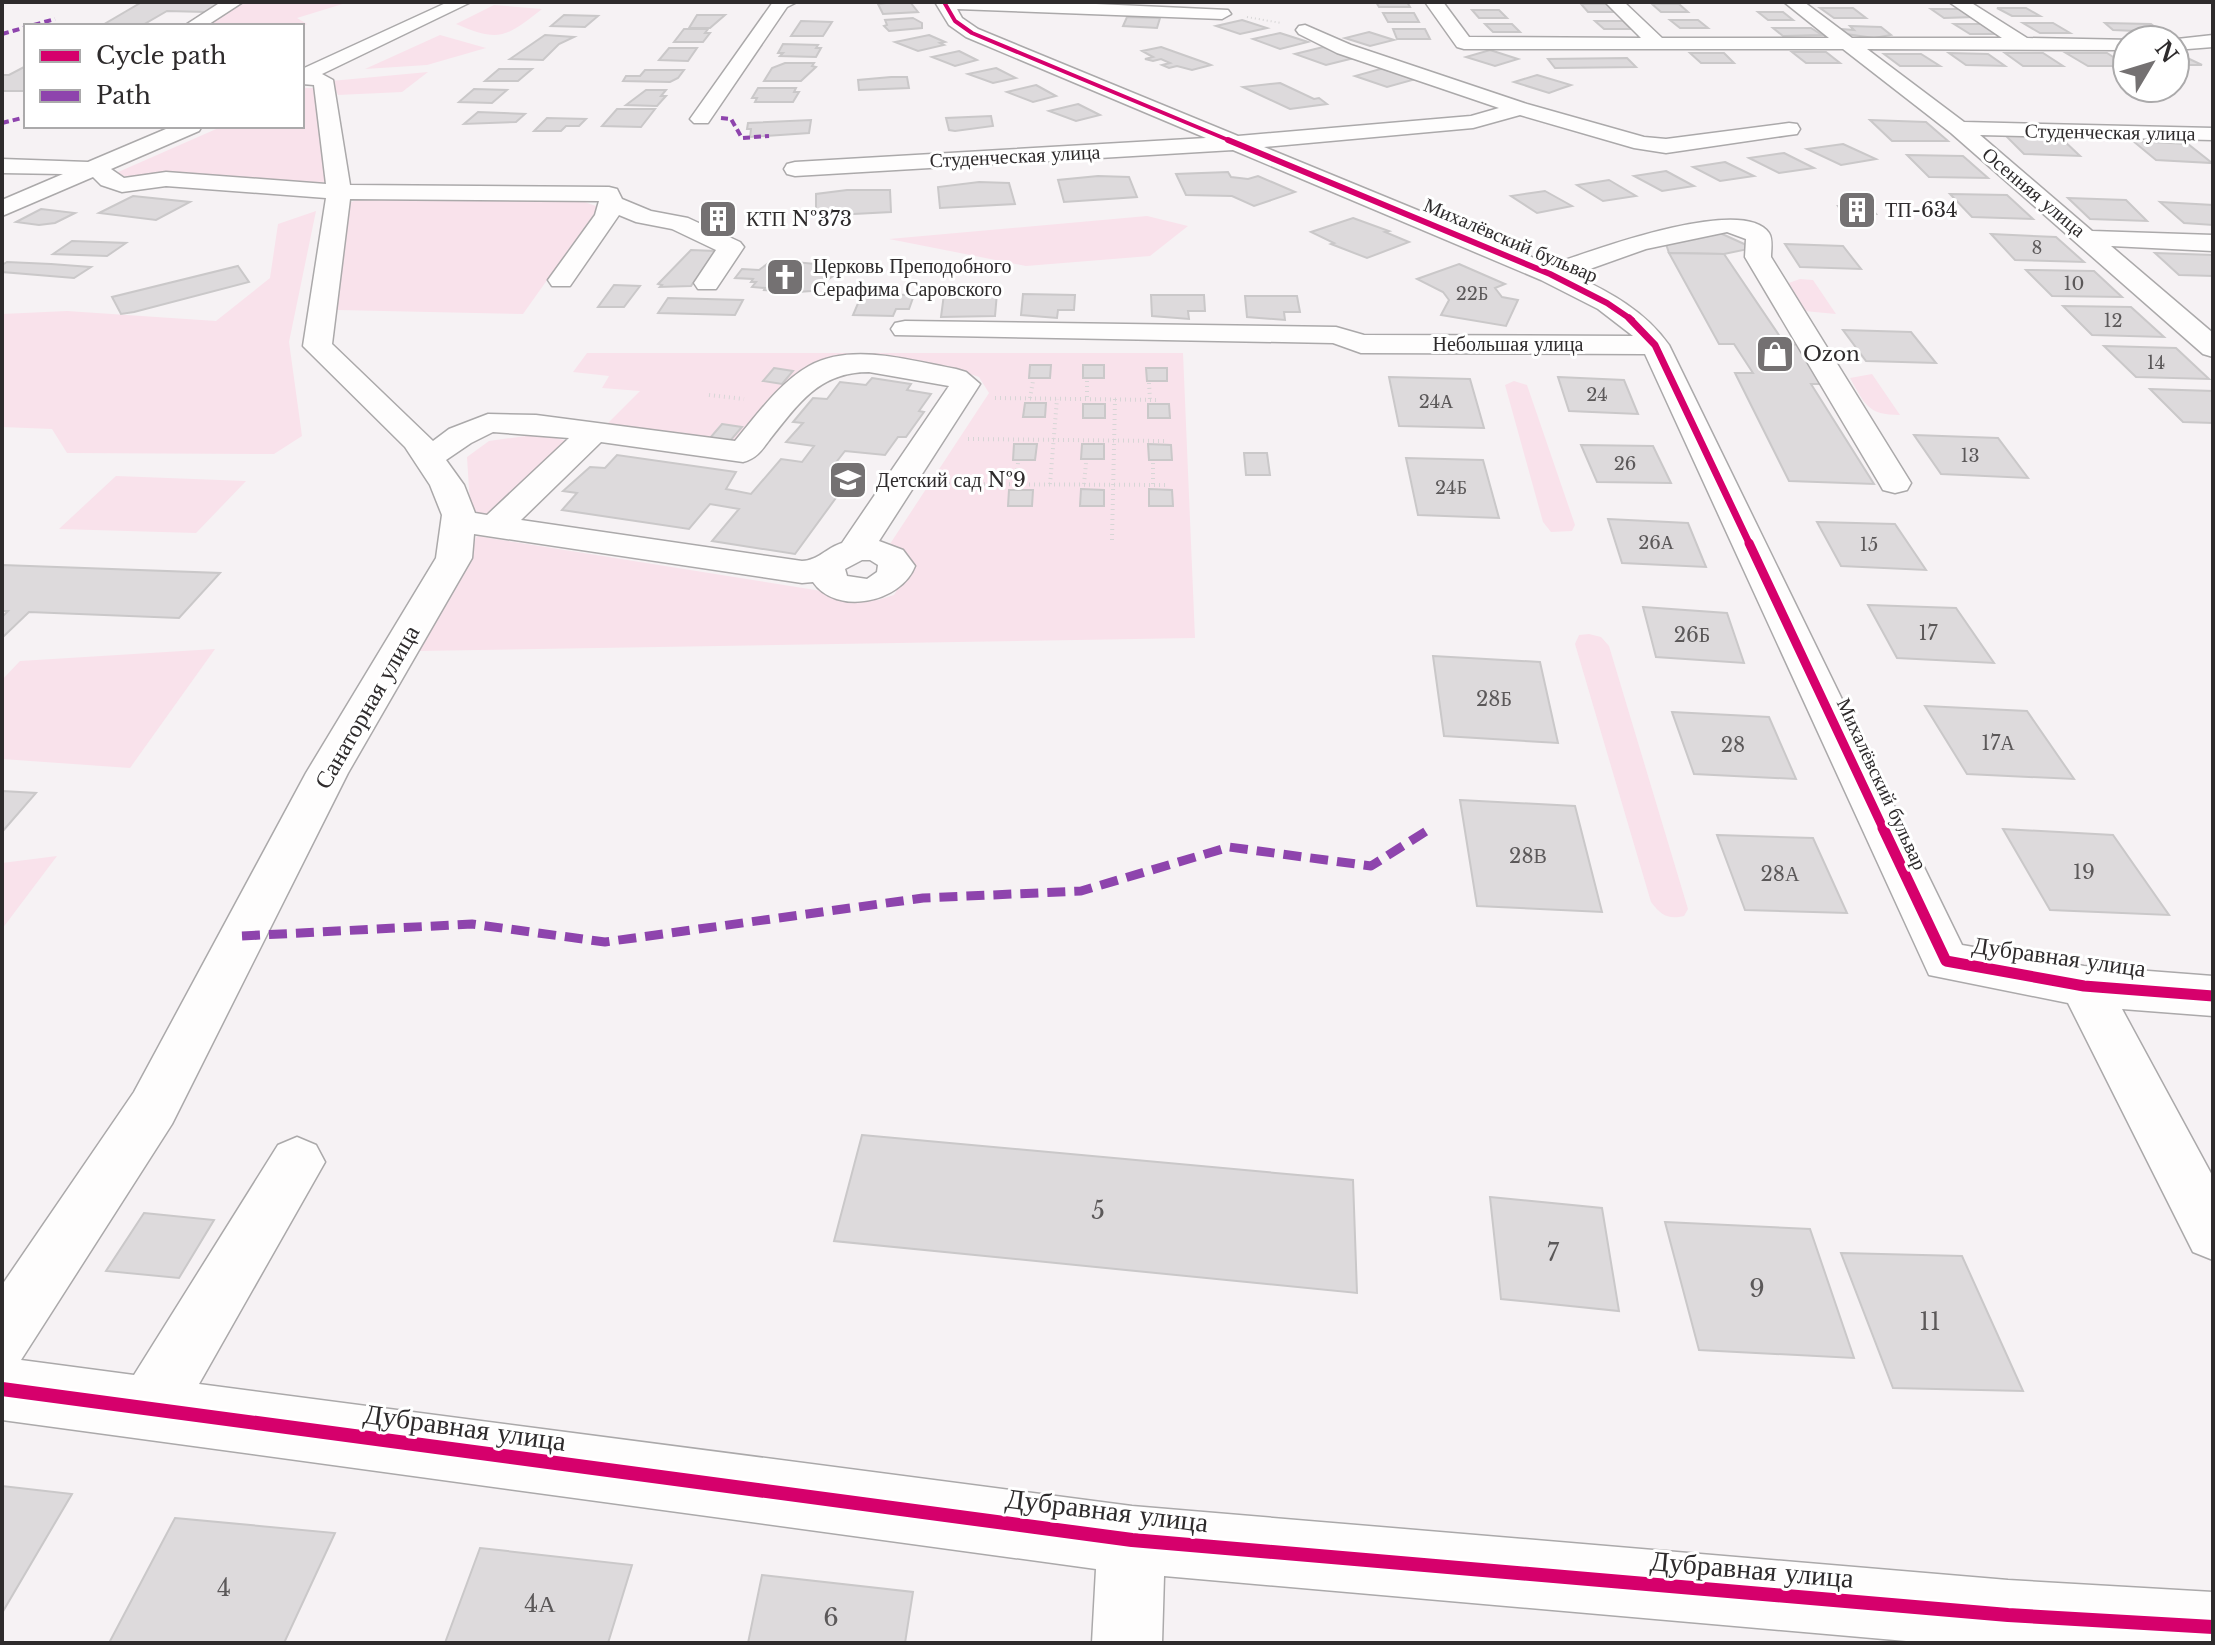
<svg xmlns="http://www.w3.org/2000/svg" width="2215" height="1645" font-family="'Libre Baskerville',serif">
<rect width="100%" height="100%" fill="#f6f2f4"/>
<!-- green -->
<g fill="#f9e2eb">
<path d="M 243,2 L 349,2 L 297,18 L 307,24 L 302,27 L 197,26 Z"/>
<path d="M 494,5 L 542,9 C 506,37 500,43 456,24 Z"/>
<path d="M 440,35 L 486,48 L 427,65 L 365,69 Z"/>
<path d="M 428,72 L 402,92 L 338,95 L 331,81 Z"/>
<path d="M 302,88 L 315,88 L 328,180 L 324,182 L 133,179 L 116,173 L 223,126 L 302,126 Z"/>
<path d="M 361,198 L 579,200 L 596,206 L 596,211 L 523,314 L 338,310 L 334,308 L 349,203 Z"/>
<path d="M 316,211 L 289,342 L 302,436 L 274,454 L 67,453 L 52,429 L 2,427 L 2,314 L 67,311 L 216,321 L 270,278 L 278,224 Z"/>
<path d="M 1147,216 L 1188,226 L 1150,256 L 1026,266 L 889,239 Z"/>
<path d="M 1800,279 L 1813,280 L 1836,314 L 1804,311 L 1783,285 Z"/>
<path d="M 587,353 L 1183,353 L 1195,638 L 417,651 L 477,536 L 878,600 L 894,595 L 909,571 L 888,547 L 989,393 L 979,377 L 967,373 L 849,360 L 741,446 L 603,428 L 640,391 L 602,388 L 609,376 L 573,372 Z"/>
<path d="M 1872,374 L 1900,415 C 1867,415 1865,404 1850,378 Z"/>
<path d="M 1514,381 L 1527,385 L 1575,525 L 1572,531 L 1551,532 L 1543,522 L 1505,385 Z"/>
<path d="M 540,434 L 576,443 L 494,520 L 471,520 L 467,457 L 489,441 Z"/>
<path d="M 116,476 L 246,481 L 196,533 L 59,529 Z"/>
<path d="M 1589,634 L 1601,637 L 1609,646 L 1688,909 L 1684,916 C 1668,920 1661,915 1651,902 L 1575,644 L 1579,635 Z"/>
<path d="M 215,649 L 130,768 L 2,759 L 2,680 L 20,661 Z"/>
<path d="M 57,856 L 2,929 L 2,863 Z"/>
</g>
<!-- building -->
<g fill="#dddadc" stroke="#cac8c9" stroke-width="2">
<path d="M 142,2 L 223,2 L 206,12 L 167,11 L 141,26 L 101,26 Z"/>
<path d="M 894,2 L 910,2 L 918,12 L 883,14 L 878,4 Z"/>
<path d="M 1376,2 L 1407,2 L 1410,7 L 1379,7 Z"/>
<path d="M 1581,4 L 1607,4 L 1614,12 L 1588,12 Z"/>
<path d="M 1652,4 L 1679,4 L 1688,12 L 1661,12 Z"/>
<path d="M 1820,8 L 1853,8 L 1866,18 L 1834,18 Z"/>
<path d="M 1997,8 L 2026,8 L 2040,16 L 2012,16 Z"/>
<path d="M 1931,9 L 1959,9 L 1973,17 L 1944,18 Z"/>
<path d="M 1472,10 L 1499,10 L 1507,18 L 1479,18 Z"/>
<path d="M 1758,12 L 1783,12 L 1793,20 L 1768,20 Z"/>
<path d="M 1383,13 L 1414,13 L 1419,22 L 1388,22 Z"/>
<path d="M 564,15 L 598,16 L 585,27 L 551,26 Z"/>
<path d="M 697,15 L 725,15 L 710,28 L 689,28 Z"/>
<path d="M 1127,17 L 1160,18 L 1157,28 L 1123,26 Z"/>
<path d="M 913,18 L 922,23 L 922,28 L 889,31 L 884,26 L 887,25 L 885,20 Z"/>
<path d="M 1242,20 L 1267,28 L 1240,34 L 1216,26 Z"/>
<path d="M 1670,20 L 1698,20 L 1708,28 L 1680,28 Z"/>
<path d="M 801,21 L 832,22 L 823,36 L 791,36 Z"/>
<path d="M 1595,21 L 1623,21 L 1631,29 L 1604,29 Z"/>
<path d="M 2023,23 L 2053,23 L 2070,33 L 2040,33 Z"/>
<path d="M 2105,23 L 2151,24 L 2162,32 L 2113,30 Z"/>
<path d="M 1485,24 L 1512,24 L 1520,32 L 1493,32 Z"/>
<path d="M 1954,24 L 1985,24 L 2002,34 L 1970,34 Z"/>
<path d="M 1850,26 L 1881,27 L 1891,35 L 1874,38 L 1846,34 L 1841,29 L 1854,30 Z"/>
<path d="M 1773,28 L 1811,28 L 1822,35 L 1783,36 Z"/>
<path d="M 684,29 L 708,29 L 705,33 L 710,33 L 703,42 L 674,42 Z"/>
<path d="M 1393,29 L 1425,29 L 1430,39 L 1397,39 Z"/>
<path d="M 1369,32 L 1394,40 L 1370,46 L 1345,38 Z"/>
<path d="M 1280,33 L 1308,42 L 1280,49 L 1253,39 Z"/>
<path d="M 545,35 L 574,37 L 559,44 L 543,60 L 510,59 Z"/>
<path d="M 929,35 L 945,42 L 940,43 L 944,45 L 918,51 L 895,42 Z"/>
<path d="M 783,44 L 818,45 L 816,48 L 821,48 L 816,57 L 780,56 L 783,53 L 778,53 Z"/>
<path d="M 1161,47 L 1206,63 L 1211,65 L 1192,70 L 1177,66 L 1169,68 L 1162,65 L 1170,63 L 1161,59 L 1153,61 L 1145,59 L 1153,57 L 1142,51 Z"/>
<path d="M 1323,47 L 1354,58 L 1326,65 L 1295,54 Z"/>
<path d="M 669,48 L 697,48 L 688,61 L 659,60 Z"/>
<path d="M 1490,50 L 1518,59 L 1495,66 L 1466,57 Z"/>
<path d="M 959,51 L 977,60 L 955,66 L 932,57 Z"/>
<path d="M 1792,52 L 1826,52 L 1840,63 L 1806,63 Z"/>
<path d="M 1690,53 L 1724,53 L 1734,63 L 1701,63 Z"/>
<path d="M 1949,53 L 1988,54 L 2005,66 L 1966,65 Z"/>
<path d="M 2005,53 L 2043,53 L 2063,66 L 2023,66 Z"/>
<path d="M 2066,53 L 2107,53 L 2127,66 L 2088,66 Z"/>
<path d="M 2175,53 L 2177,53 L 2202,65 L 2175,65 Z"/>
<path d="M 1884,54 L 1921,54 L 1940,66 L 1900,66 Z"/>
<path d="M 1627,58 L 1636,67 L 1555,68 L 1548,59 Z"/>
<path d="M 785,63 L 814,63 L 812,66 L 816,67 L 801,81 L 764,81 L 772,68 Z"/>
<path d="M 26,66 L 26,91 L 2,91 L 2,75 L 9,75 Z"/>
<path d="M 996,68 L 1016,78 L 993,83 L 968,74 Z"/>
<path d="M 1384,68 L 1416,79 L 1387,87 L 1355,76 Z"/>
<path d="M 499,69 L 532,69 L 518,81 L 485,81 Z"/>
<path d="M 645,70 L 684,70 L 678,78 L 670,82 L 623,81 L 626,76 L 640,76 Z"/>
<path d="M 1537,75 L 1571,85 L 1549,93 L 1514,82 Z"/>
<path d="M 891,77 L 907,77 L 909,88 L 859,90 L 858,80 Z"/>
<path d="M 1280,83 L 1314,99 L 1319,98 L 1327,104 L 1290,109 L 1243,87 Z"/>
<path d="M 1036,85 L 1056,96 L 1033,102 L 1007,92 Z"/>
<path d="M 758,88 L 796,88 L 794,92 L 799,92 L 793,102 L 755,102 L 757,98 L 752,98 Z"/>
<path d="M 474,89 L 507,90 L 492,103 L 459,102 Z"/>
<path d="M 646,90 L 666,90 L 661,96 L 666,96 L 657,106 L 626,105 Z"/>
<path d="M 1078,104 L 1100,115 L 1076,121 L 1049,111 Z"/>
<path d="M 617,109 L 655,109 L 641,127 L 602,126 Z"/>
<path d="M 478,112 L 525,114 L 516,122 L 464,124 Z"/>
<path d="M 991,116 L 993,126 L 955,131 L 949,130 L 946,118 Z"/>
<path d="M 547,118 L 586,119 L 579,126 L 566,126 L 561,131 L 534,131 Z"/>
<path d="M 811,120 L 809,133 L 750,137 L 751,129 L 747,129 L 748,123 Z"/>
<path d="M 1870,120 L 1926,122 L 1948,141 L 1892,141 Z"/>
<path d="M 2005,135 L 2061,138 L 2080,156 L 2024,154 Z"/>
<path d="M 2133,141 L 2188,144 L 2212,163 L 2156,160 Z"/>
<path d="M 1843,144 L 1876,159 L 1841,165 L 1807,149 Z"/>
<path d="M 1784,153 L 1814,168 L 1779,173 L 1749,158 Z"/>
<path d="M 1907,155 L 1963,156 L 1988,178 L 1929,177 Z"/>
<path d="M 1725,162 L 1754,176 L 1720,181 L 1693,167 Z"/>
<path d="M 1666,171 L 1694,186 L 1662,191 L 1634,176 Z"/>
<path d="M 1228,172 L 1231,177 L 1248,179 L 1258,176 L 1295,192 L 1254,206 L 1232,196 L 1186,195 L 1176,174 Z"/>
<path d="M 1098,176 L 1129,177 L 1137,197 L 1064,202 L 1058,180 Z"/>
<path d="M 1609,180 L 1636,196 L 1603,201 L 1577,185 Z"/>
<path d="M 979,182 L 1009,183 L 1015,204 L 940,208 L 938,187 Z"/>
<path d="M 847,190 L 890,190 L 891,212 L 816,216 L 816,194 Z"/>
<path d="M 1545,191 L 1572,206 L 1537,213 L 1511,196 Z"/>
<path d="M 1950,194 L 2007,195 L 2033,219 L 1972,217 Z"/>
<path d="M 133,196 L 190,202 L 156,220 L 99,213 Z"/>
<path d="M 2068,198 L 2126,200 L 2147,221 L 2090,219 Z"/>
<path d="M 2160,202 L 2213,205 L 2213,225 L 2184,223 Z"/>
<path d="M 1838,206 L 1870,207 L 1876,214 L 1843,213 Z"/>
<path d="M 41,209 L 75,213 L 55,223 L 39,225 L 16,222 Z"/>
<path d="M 1353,218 L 1389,231 L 1385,232 L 1409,242 L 1367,258 L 1331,244 L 1334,243 L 1311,232 Z"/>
<path d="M 1720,233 L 1753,248 L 1724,254 L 1669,253 L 1666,244 Z"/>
<path d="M 1991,234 L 2056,237 L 2084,262 L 2015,260 Z"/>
<path d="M 72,241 L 126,243 L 107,256 L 53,254 Z"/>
<path d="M 1785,244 L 1843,246 L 1861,269 L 1800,267 Z"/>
<path d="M 691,250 L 715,251 L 691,286 L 660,287 L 662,285 L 658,284 Z"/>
<path d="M 1669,253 L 1724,254 L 1785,344 L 1802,345 L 1829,384 L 1811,384 L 1874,484 L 1789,481 L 1735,373 L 1753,373 L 1734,344 L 1719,344 Z"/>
<path d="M 2155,253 L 2213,255 L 2213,276 L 2179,275 Z"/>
<path d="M 784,261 L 827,265 L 825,269 L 830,269 L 829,272 L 833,276 L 811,291 L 798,292 L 764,290 L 765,288 L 752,287 L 756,282 L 751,282 L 753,279 L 735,278 L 742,269 L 759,270 L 770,262 Z"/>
<path d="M 7,262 L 51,264 L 91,267 L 74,278 L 2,272 L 2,265 Z"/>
<path d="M 1459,264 L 1505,284 L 1495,288 L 1502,297 L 1518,300 L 1506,326 L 1441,315 L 1449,300 L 1443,292 L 1417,279 Z"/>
<path d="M 238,266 L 249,282 L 134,312 L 121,314 L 112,297 Z"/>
<path d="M 2026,270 L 2094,271 L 2122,297 L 2052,296 Z"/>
<path d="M 614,285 L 640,286 L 624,307 L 598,307 Z"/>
<path d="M 997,293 L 995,316 L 941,317 L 944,294 Z"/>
<path d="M 862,294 L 914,295 L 909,309 L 896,309 L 893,316 L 853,315 Z"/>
<path d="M 1023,294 L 1075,295 L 1074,310 L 1058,310 L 1057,318 L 1021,315 Z"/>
<path d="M 1151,295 L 1204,295 L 1205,311 L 1188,311 L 1189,319 L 1152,316 Z"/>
<path d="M 1245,296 L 1297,296 L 1300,312 L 1284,312 L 1285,320 L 1247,317 Z"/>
<path d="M 668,298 L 743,300 L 735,315 L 658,313 Z"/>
<path d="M 2063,306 L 2131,307 L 2164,337 L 2092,335 Z"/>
<path d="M 1843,330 L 1911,332 L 1936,363 L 1866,361 Z"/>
<path d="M 2104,346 L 2176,348 L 2209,379 L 2136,377 Z"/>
<path d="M 1030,365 L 1051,365 L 1050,378 L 1029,378 Z"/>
<rect x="1083" y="365" width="21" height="13"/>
<path d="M 774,368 L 793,371 L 782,384 L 763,381 Z"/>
<path d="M 1146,368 L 1167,368 L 1167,381 L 1147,381 Z"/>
<path d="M 1389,377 L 1470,379 L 1484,428 L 1399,426 Z"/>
<path d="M 1558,377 L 1624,380 L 1638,414 L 1569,411 Z"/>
<path d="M 872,378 L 911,384 L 907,390 L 931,394 L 919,411 L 924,412 L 906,437 L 898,437 L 885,455 L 845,451 L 834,465 L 857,469 L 795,554 L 712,541 L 739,509 L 710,504 L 689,529 L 562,510 L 577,493 L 563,491 L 590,467 L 605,468 L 617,455 L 736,472 L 726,489 L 751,494 L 781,459 L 802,462 L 814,446 L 786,442 L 803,423 L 793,422 L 813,398 L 827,399 L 840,382 L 866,385 Z"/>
<path d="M 2150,389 L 2213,391 L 2213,423 L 2183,422 Z"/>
<path d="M 1025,403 L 1046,403 L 1045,417 L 1023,417 Z"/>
<rect x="1083" y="404" width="22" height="14"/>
<path d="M 1148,404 L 1169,404 L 1170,418 L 1148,418 Z"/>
<path d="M 722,424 L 742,427 L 730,441 L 710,438 Z"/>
<path d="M 1914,435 L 1998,438 L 2028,478 L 1941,474 Z"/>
<path d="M 1014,444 L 1037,444 L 1035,460 L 1013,460 Z"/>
<path d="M 1082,444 L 1104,444 L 1104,459 L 1081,459 Z"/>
<path d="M 1148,444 L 1171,445 L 1172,460 L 1149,460 Z"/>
<path d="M 1581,445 L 1653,446 L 1671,483 L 1597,482 Z"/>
<path d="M 1244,453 L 1267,453 L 1270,475 L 1246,475 Z"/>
<path d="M 1406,458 L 1483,460 L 1499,518 L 1418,515 Z"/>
<path d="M 1081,489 L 1104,490 L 1104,506 L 1080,506 Z"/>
<path d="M 1149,489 L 1172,490 L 1173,506 L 1149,506 Z"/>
<path d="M 1009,490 L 1033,490 L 1032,506 L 1008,506 Z"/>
<path d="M 1608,519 L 1688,523 L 1706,567 L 1622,563 Z"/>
<path d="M 1817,522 L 1895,524 L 1926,570 L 1841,566 Z"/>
<path d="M 2,565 L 220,573 L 179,618 L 29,612 L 2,638 L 2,617 L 8,611 L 2,611 Z"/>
<path d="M 1868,605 L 1956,608 L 1994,663 L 1897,658 Z"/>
<path d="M 1643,607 L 1727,613 L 1744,663 L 1656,657 Z"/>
<path d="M 1433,656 L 1540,662 L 1558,743 L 1444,736 Z"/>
<path d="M 1925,706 L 2027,711 L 2074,779 L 1967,774 Z"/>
<path d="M 1672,712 L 1769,717 L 1796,779 L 1694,774 Z"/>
<path d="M 2,791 L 36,793 L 2,832 Z"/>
<path d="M 1460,800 L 1575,806 L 1602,912 L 1477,906 Z"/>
<path d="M 2003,829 L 2113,835 L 2169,915 L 2050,910 Z"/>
<path d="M 1717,835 L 1813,838 L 1847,913 L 1745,910 Z"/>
<path d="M 862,1135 L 1353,1180 L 1357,1293 L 834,1241 Z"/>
<path d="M 1490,1197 L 1602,1208 L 1619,1311 L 1501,1299 Z"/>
<path d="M 144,1213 L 214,1220 L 179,1278 L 106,1271 Z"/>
<path d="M 1665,1222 L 1810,1229 L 1854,1358 L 1699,1350 Z"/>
<path d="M 1841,1253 L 1962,1256 L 2023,1391 L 1893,1388 Z"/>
<path d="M 2,1486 L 72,1494 L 2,1613 Z"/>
<path d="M 175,1518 L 335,1533 L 284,1643 L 109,1643 Z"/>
<path d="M 480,1548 L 632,1565 L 608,1643 L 445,1643 Z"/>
<path d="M 762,1575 L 913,1592 L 905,1643 L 748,1643 Z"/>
</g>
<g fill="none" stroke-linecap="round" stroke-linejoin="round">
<!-- minor casing -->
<g stroke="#aba9aa" stroke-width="3">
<g id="minor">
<path d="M 221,2 L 243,2 L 206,26 L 184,26 Z"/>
<path d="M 448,2 L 471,2 L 322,74 L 333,80 L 350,185 L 609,187 L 617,189 L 622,199 L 651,211 L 688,218 L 740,242 L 744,247 L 716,289 L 698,289 L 694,283 L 716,250 L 672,229 L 636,222 L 619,215 L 570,286 L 552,286 L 548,280 L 595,215 L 599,201 L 350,199 L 332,344 L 433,441 L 449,429 L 488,414 L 536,415 L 735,441 C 757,415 779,383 809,366 C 852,342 911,361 956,369 L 966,372 L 980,384 L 879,541 L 903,550 L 915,566 C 901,603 836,616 813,582 L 802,583 L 474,534 L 472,558 L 348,773 L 172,1124 L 21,1360 L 134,1375 L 278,1145 L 297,1137 L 316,1145 L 325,1162 L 199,1384 L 1132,1506 L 2008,1580 L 2213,1592 L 2213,1643 L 1929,1643 L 1164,1576 L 1162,1643 L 1092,1643 L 1096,1569 L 2,1420 L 2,1285 L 134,1092 L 306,773 L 436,558 L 442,515 L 430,485 L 405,447 L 303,346 L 326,198 L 166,186 L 122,192 L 101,185 L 93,177 L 2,216 L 2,200 L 63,174 L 2,173 L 2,159 L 88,162 L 173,126 L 202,126 L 199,131 L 111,169 L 124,178 L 166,172 L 326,184 L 314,85 L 302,84 L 302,69 ZM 869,372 L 949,386 L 842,543 C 826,548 819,560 802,561 L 521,520 L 601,442 L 743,462 C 757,458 762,450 770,439 C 799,403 819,372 869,372 ZM 493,432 L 569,438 L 487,515 L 475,513 L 464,485 L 446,460 L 471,443 ZM 862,560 L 870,560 L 878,565 L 877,572 L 867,579 L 847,576 L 845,569 Z"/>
<path d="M 773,2 L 797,2 L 787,7 L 708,123 L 694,123 L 690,119 Z"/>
<path d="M 935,2 L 1052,2 L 1228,10 L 1231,14 L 1222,19 L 957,9 L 962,18 L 978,29 L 1238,136 L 1471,116 L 1499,108 L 1337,53 L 1299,34 L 1296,30 L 1299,26 L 1305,25 L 1351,45 L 1527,104 L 1644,137 L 1666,139 L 1789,123 L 1797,124 L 1800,129 L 1797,134 L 1789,135 L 1666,153 L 1634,148 L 1520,115 L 1473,128 L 1264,147 L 1551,265 C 1588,252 1743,194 1769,233 C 1773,239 1771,250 1771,257 L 1911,483 L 1907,490 L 1895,493 L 1883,490 L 1879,483 L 1745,257 L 1746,239 L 1727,232 L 1646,249 L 1573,275 C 1610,292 1645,311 1669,345 L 1962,945 L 2084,966 L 2213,976 L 2213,1016 L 2122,1009 L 2213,1177 L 2213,1260 L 2193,1252 L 2068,1003 L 1929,975 L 1645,354 L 1361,353 L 1333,343 L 895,335 L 891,329 L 895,323 L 905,321 L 1336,327 L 1364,335 L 1633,336 L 1598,309 L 1541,280 L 1233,150 L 795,176 L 787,174 L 784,169 L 787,164 L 795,162 L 1206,138 L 966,37 L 949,25 Z"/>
<path d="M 1425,2 L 1443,2 L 1469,37 L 1641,38 L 1605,2 L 1624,2 L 1662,38 L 1829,38 L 1784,2 L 1804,2 L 1852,38 L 2002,38 L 1949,2 L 1970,2 L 2027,38 L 2134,40 L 2127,40 L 2127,50 L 1867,49 L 1964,122 L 2213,128 L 2213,140 L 1980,135 L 2092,231 L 2213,235 L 2213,251 L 2111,246 L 2213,333 L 2213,357 L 2203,354 L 1951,133 L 1843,49 L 1464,49 L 1457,47 Z"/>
<path d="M 2213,35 L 2213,47 L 2175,50 L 2175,40 L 2168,40 Z"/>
</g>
</g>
<!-- path-far1 -->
<path stroke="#d7d6d6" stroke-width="2" stroke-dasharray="1 3" stroke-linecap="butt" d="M 1247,17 L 1281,23"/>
<!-- path -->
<g stroke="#d7d6d6" stroke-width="4" stroke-dasharray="1 4" stroke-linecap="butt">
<path d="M 1087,381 L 1087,399"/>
<path d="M 1149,383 L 1150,400"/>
<path d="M 709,395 L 744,399"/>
<path d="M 995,398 L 1159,400"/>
<path d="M 1030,398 L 1033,381"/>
<path d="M 968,439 L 1165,441"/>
<path d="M 1153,463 L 1153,485"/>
<path d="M 939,484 L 1169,485"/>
<path d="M 1016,484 L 1018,463"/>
<path d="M 1050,484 L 1057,399"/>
<path d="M 1084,484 L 1086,463"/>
<path d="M 1112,540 L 1115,399"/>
</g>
<!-- minor -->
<use href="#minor" fill="#fefdfd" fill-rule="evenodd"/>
<!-- quiet-far1 -->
<g stroke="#8e44ad" stroke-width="4" stroke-dasharray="7 4" stroke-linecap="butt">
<path d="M 2,34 L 55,19"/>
<path d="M 721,118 L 731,119 L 742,138 L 769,136"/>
<path d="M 2,123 L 26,117"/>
</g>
<!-- quiet -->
<path stroke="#8e44ad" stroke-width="9" stroke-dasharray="18 9" stroke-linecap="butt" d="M 242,936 L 472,924 L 605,942 L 923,898 L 1081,891 L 1229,847 L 1371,866 L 1428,830"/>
<!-- cycleway-far5 casing -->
<g stroke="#fff" stroke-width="6">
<path id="cycleway-far5" d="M 944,2 L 955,21 L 972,33 L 1233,142"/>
</g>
<!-- cycleway-far4 casing -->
<g stroke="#fff" stroke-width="9">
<path id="cycleway-far4" d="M 1228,140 L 1550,274 L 1607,303 L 1632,320"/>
</g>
<!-- cycleway-far3 casing -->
<g stroke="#fff" stroke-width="11">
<path id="cycleway-far3" d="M 1629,318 L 1655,345 L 1750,545"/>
</g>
<!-- cycleway-far2 casing -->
<g stroke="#fff" stroke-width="13">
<path id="cycleway-far2" d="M 1749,543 L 1884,830"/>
</g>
<!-- cycleway-far1 casing -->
<g stroke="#fff" stroke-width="16">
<path id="cycleway-far1" d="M 1883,828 L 1946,961 L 2084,986 L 2213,996"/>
</g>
<!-- cycleway casing -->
<g stroke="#fff" stroke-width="19">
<path id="cycleway" d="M 2,1389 L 1132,1540 L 2008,1615 L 2213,1627"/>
</g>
<!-- cycleway-far5 -->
<use href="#cycleway-far5" stroke="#d6006c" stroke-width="4"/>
<!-- cycleway-far4 -->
<use href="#cycleway-far4" stroke="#d6006c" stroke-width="6"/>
<!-- cycleway-far3 -->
<use href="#cycleway-far3" stroke="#d6006c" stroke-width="7"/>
<!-- cycleway-far2 -->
<use href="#cycleway-far2" stroke="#d6006c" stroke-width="9"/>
<!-- cycleway-far1 -->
<use href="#cycleway-far1" stroke="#d6006c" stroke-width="11"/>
<!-- cycleway -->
<use href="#cycleway" stroke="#d6006c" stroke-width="14"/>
</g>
<!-- icons -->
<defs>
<g id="building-square" transform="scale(2)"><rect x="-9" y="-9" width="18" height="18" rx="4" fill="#747172" stroke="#fff"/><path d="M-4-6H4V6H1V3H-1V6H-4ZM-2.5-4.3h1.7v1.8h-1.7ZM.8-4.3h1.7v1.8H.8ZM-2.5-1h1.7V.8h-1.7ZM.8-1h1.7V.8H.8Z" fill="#fff"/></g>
<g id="church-square" transform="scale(2)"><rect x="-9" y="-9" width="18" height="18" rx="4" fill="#747172" stroke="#fff"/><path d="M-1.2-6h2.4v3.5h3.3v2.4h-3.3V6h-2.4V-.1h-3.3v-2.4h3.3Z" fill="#fff"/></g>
<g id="shop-square" transform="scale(2)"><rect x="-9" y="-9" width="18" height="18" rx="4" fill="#747172" stroke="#fff"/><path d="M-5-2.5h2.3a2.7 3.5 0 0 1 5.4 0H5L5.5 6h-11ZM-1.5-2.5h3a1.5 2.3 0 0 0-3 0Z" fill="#fff"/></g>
<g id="school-square" transform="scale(2)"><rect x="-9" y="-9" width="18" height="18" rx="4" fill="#747172" stroke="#fff"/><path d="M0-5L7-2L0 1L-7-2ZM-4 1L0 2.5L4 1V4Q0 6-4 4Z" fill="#fff"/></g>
</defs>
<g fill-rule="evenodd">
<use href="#building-square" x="1857" y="210"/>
<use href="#building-square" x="718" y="219"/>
<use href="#church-square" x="785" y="277"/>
<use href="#shop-square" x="1775" y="354"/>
<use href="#school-square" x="848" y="480"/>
</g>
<g text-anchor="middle" stroke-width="6" stroke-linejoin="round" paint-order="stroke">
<!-- far-number labels -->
<g font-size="18" fill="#5b5859">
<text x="2037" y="254">8</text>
<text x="2074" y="290">10</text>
<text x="1472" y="300">22Б</text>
<text x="2113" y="327">12</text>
<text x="2156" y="369">14</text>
<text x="1597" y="401">24</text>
<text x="1436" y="408">24А</text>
<text x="1970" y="462">13</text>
<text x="1625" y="470">26</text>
<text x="1451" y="494">24Б</text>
<text x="1656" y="549">26А</text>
<text x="1869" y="551">15</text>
</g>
<!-- far-street labels -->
<g font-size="20" fill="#2e2b2c" stroke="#fff">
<text transform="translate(2110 132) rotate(1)" y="7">Студенческая улица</text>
<text transform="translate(1015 156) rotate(-3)" y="7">Студенческая улица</text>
<text transform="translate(2034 192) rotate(40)" y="7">Осенняя улица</text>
<text transform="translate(1511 240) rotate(23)" y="7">Михалёвский бульвар</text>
<text x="1508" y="351">Небольшая улица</text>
<text transform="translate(1882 784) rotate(65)" y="7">Михалёвский бульвар</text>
</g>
<!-- far-poi labels -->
<g font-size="20" fill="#2e2b2c" stroke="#fff" text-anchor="start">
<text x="1885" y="217">ТП-634</text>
<text x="746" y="226">КТП №373</text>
<text x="813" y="273">Церковь Преподобного<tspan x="813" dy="23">Серафима Саровского</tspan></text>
<text x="1803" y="361">Ozon</text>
<text x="876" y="487">Детский сад №9</text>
</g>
<!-- number labels -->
<g font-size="20" fill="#5b5859">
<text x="1928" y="640">17</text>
<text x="1692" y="642">26Б</text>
<text x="1494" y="706">28Б</text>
<text x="1998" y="750">17А</text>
<text x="1733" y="752">28</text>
<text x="1528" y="863">28В</text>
<text x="2084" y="879">19</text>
<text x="1780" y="881">28А</text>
</g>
<!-- street labels -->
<g font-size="24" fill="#2e2b2c" stroke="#fff">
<text transform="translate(367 707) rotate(-60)" y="8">Санаторная улица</text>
<text transform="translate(2059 957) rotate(8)" y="8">Дубравная улица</text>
</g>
<!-- near-number labels -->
<g font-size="24" fill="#5b5859">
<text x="1098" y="1219">5</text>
<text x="1553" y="1261">7</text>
<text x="1757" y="1297">9</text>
<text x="1930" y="1330">11</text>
<text x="224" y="1596">4</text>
<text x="540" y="1612">4А</text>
<text x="831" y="1626">6</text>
</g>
<!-- near-street labels -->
<g font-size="28" fill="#2e2b2c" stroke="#fff">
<text transform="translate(465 1427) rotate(8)" y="10">Дубравная улица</text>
<text transform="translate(1107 1510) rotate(7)" y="10">Дубравная улица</text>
<text transform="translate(1752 1569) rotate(5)" y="10">Дубравная улица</text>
</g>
</g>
<!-- border -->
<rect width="2215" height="1645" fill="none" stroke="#2e2b2c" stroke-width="8"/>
<!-- legend -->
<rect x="24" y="24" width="280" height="104" fill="#ffffff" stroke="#abaaab" stroke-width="2"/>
<rect x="40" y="50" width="40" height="12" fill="#d6006c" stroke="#abaaab" stroke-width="2"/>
<text x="96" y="64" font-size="24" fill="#2e2b2c">Cycle path</text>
<rect x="40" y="90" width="40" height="12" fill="#8e44ad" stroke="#abaaab" stroke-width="2"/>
<text x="96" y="104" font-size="24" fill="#2e2b2c">Path</text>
<!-- north arrow -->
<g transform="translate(2151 64) rotate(52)"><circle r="38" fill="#ffffff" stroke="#abaaab" stroke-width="2"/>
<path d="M0-6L14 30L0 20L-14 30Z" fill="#747172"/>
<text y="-12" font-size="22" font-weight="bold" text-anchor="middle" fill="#2e2b2c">N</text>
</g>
</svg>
